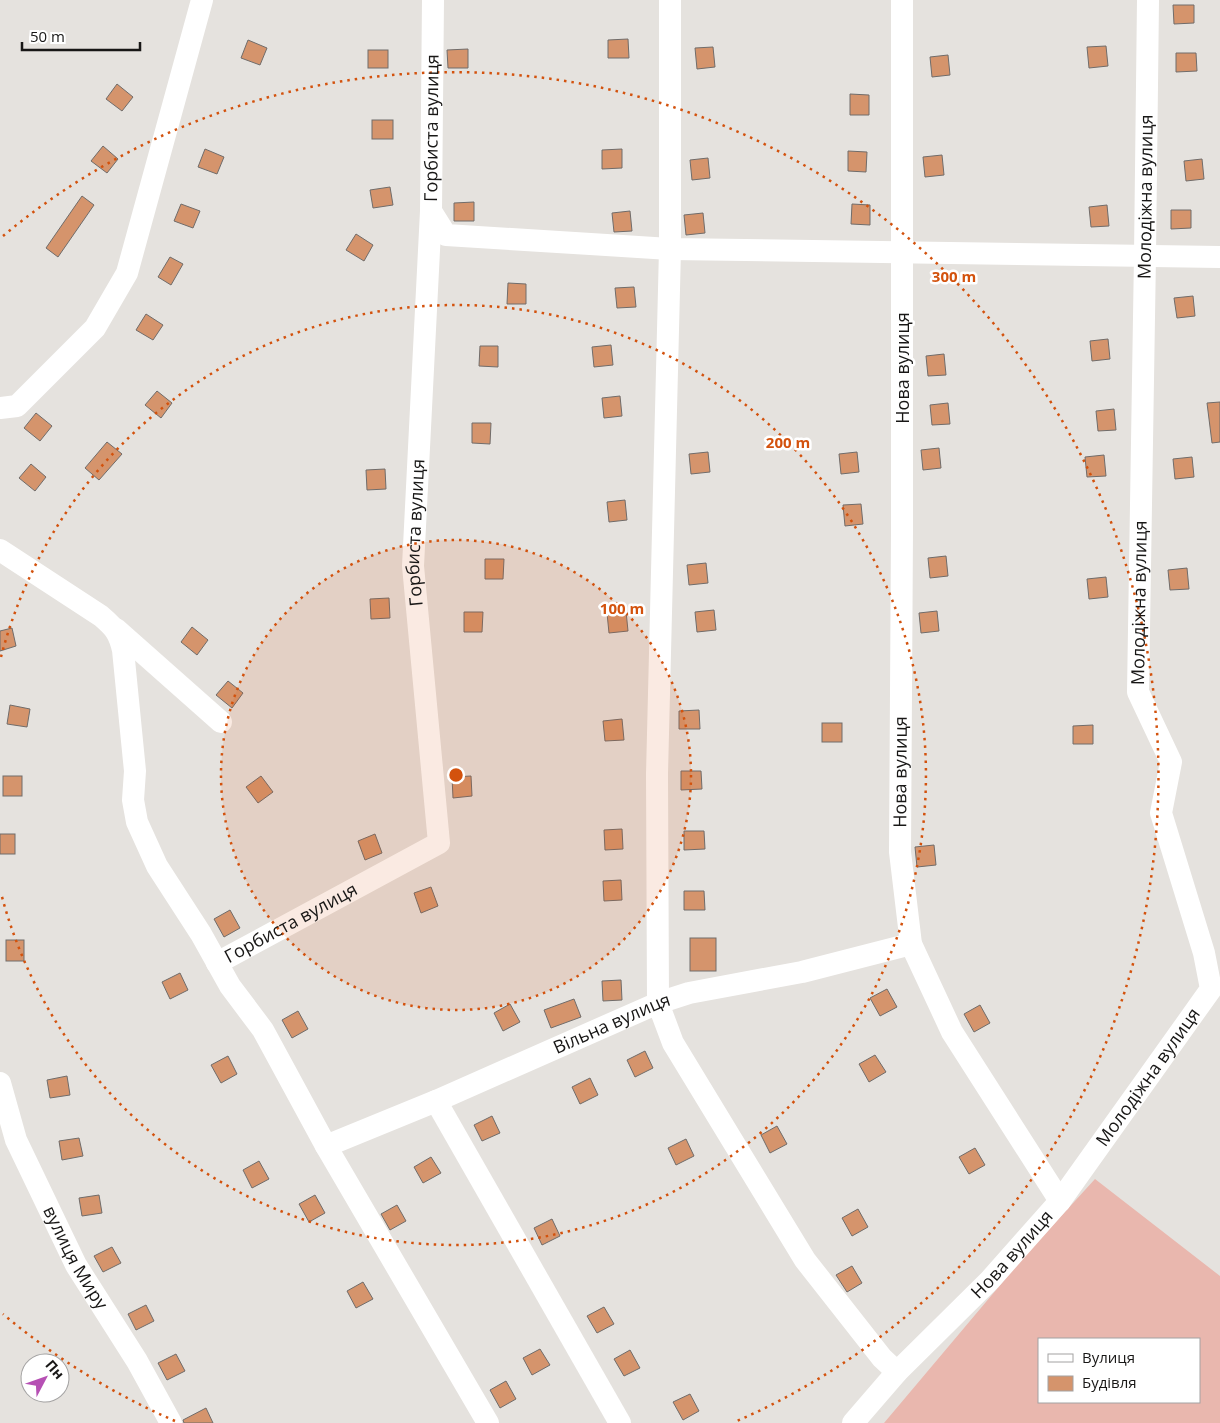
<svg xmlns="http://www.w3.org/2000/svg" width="1220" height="1423" font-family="'Open Sans',sans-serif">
<rect width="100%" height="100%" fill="#e5e2de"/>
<!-- garden -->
<path fill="#e9b7ae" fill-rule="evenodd" d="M 1095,1179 L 1220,1276 L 1220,1423 L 884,1423 L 1023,1258 ZM 1039,1339 L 1199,1339 L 1199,1402 L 1039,1402 Z"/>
<!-- building -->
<g fill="#d5946c" stroke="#706c6a">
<path d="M 1173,5 L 1194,5 L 1194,23 L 1174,24 Z"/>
<path d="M 628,39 L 629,58 L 608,58 L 608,40 Z"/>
<path d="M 248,40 L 267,48 L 260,65 L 241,58 Z"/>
<path d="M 1106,46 L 1108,66 L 1089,68 L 1087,47 Z"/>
<path d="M 713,47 L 715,67 L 697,69 L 695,48 Z"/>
<path d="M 468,49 L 468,68 L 448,68 L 447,50 Z"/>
<rect x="368" y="50" width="20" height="18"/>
<path d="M 1176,53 L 1196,53 L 1197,71 L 1176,72 Z"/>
<path d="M 948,55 L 950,75 L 932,77 L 930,57 Z"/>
<path d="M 117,84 L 133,97 L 122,111 L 106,99 Z"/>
<path d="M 850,94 L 869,95 L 869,115 L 850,115 Z"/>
<rect x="372" y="120" width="21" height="19"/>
<path d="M 103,146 L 118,159 L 107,173 L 91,161 Z"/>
<path d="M 205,149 L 224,157 L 217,174 L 198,167 Z"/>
<path d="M 622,149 L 622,168 L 602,169 L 602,150 Z"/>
<path d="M 848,151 L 867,152 L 866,172 L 848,171 Z"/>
<path d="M 942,155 L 944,175 L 925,177 L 923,157 Z"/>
<path d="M 708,158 L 710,178 L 692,180 L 690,160 Z"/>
<path d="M 1202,159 L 1204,179 L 1186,181 L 1184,161 Z"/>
<path d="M 390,187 L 393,205 L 373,208 L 370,190 Z"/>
<path d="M 82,196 L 94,205 L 58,257 L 46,248 Z"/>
<path d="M 474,202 L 474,221 L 454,221 L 454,203 Z"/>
<path d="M 181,204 L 200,211 L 193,228 L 174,221 Z"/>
<path d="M 852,204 L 870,205 L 870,225 L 851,224 Z"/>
<path d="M 1107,205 L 1109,226 L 1091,227 L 1089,207 Z"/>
<path d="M 1171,210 L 1191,210 L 1191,228 L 1171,229 Z"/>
<path d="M 630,211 L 632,231 L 614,232 L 612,213 Z"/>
<path d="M 703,213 L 705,233 L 686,235 L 684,215 Z"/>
<path d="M 356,234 L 373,245 L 364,261 L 346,250 Z"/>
<path d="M 170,257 L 183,264 L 171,285 L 158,277 Z"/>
<path d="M 508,283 L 526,284 L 526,304 L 507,304 Z"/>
<path d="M 634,287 L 636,307 L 617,308 L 615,288 Z"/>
<path d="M 1193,296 L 1195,316 L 1177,318 L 1174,298 Z"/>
<path d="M 146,314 L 163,325 L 153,340 L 136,330 Z"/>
<path d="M 1108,339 L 1110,359 L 1092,361 L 1090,341 Z"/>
<path d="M 611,345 L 613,365 L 594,367 L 592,347 Z"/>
<path d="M 480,346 L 498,346 L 498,367 L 479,366 Z"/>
<path d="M 944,354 L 946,375 L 928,376 L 926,356 Z"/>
<path d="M 157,391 L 172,403 L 161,418 L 145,405 Z"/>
<path d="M 620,396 L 622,416 L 604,418 L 602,398 Z"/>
<path d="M 1220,402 L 1220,442 L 1212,443 L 1207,403 Z"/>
<path d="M 948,403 L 950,424 L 932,425 L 930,405 Z"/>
<path d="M 1114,409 L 1116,430 L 1098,431 L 1096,411 Z"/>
<path d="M 36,413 L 52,426 L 40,441 L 24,428 Z"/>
<path d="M 472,423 L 491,423 L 490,444 L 472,443 Z"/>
<path d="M 107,442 L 122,454 L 99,480 L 85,468 Z"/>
<path d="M 939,448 L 941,468 L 923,470 L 921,450 Z"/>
<path d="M 708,452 L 710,472 L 691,474 L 689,454 Z"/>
<path d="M 857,452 L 859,472 L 841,474 L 839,454 Z"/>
<path d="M 1104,455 L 1106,476 L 1087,477 L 1085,457 Z"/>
<path d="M 1192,457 L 1194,477 L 1175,479 L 1173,459 Z"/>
<path d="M 31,464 L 46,477 L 35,491 L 19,478 Z"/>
<path d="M 385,469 L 386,489 L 367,490 L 366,470 Z"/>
<path d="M 625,500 L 627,520 L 609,522 L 607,502 Z"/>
<path d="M 861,504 L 863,524 L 845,526 L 843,505 Z"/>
<path d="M 946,556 L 948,576 L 930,578 L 928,558 Z"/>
<path d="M 485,559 L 504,559 L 503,579 L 485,579 Z"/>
<path d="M 706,563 L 708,583 L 689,585 L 687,565 Z"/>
<path d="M 1187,568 L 1189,589 L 1170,590 L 1168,570 Z"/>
<path d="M 1106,577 L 1108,597 L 1089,599 L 1087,579 Z"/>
<path d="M 389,598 L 390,618 L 371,619 L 370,599 Z"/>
<path d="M 714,610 L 716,630 L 697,632 L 695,612 Z"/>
<path d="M 626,611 L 628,631 L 609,633 L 607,613 Z"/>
<path d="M 937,611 L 939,631 L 921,633 L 919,613 Z"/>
<path d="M 464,612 L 483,612 L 482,632 L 464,632 Z"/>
<path d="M 192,627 L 208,640 L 197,655 L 181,642 Z"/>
<path d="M 12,628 L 16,646 L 0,651 L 0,631 Z"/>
<path d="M 228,681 L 243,693 L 232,708 L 216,695 Z"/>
<path d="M 10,705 L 30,709 L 27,727 L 7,724 Z"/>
<path d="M 699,710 L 700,729 L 679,729 L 679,711 Z"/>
<path d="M 622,719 L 624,740 L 605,741 L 603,721 Z"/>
<rect x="822" y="723" width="20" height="19"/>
<path d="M 1093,725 L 1093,744 L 1073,744 L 1073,726 Z"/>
<path d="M 681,771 L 701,771 L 702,789 L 681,790 Z"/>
<rect x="3" y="776" width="19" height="20"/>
<path d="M 261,776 L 273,792 L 258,803 L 246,787 Z"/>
<path d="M 471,776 L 472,796 L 453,798 L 452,777 Z"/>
<path d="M 622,829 L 623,849 L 605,850 L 604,830 Z"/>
<path d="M 684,831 L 704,831 L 705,849 L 684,850 Z"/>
<rect x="0" y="834" width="15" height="20"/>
<path d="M 375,834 L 382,853 L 365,860 L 358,841 Z"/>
<path d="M 934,845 L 936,865 L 917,867 L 915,847 Z"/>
<path d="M 621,880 L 622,900 L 604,901 L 603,881 Z"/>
<path d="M 431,887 L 438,906 L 421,913 L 414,893 Z"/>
<path d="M 684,891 L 704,891 L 705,910 L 684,910 Z"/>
<path d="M 230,910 L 240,928 L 224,937 L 214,919 Z"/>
<rect x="690" y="938" width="26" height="33"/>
<rect x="6" y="940" width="18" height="21"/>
<path d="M 180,973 L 188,990 L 170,999 L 162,982 Z"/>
<path d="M 621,980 L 622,1000 L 603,1001 L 602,981 Z"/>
<path d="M 887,989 L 897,1007 L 880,1016 L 870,998 Z"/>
<path d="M 574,999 L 581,1017 L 551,1028 L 544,1010 Z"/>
<path d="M 510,1004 L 520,1022 L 503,1031 L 494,1013 Z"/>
<path d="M 980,1005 L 990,1023 L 974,1032 L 964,1014 Z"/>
<path d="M 298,1011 L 308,1029 L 292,1038 L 282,1020 Z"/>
<path d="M 645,1051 L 653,1068 L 635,1077 L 627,1060 Z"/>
<path d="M 875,1055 L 886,1072 L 869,1082 L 859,1064 Z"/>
<path d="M 228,1056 L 237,1074 L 221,1083 L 211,1065 Z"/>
<path d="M 67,1076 L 70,1095 L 50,1098 L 47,1080 Z"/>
<path d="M 590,1078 L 598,1095 L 580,1104 L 572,1087 Z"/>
<path d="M 492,1116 L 500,1133 L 482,1141 L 474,1125 Z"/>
<path d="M 777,1126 L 787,1144 L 770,1153 L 761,1135 Z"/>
<path d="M 79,1138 L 83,1156 L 62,1160 L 59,1141 Z"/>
<path d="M 686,1139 L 694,1156 L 676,1165 L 668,1148 Z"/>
<path d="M 975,1148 L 985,1165 L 969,1174 L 959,1157 Z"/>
<path d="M 431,1157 L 441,1173 L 423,1183 L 414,1167 Z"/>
<path d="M 259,1161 L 269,1179 L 252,1188 L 243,1170 Z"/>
<path d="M 99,1195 L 102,1213 L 82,1216 L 79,1198 Z"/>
<path d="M 315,1195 L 325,1213 L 309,1222 L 299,1204 Z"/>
<path d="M 397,1205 L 406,1221 L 390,1230 L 381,1214 Z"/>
<path d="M 858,1209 L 868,1227 L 852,1236 L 842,1218 Z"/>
<path d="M 552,1219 L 560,1236 L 542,1245 L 534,1228 Z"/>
<path d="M 112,1247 L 121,1263 L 103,1272 L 94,1256 Z"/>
<path d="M 852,1266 L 862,1283 L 847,1292 L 836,1275 Z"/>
<path d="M 363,1282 L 373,1299 L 356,1308 L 347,1291 Z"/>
<path d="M 146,1305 L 154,1321 L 136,1330 L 128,1314 Z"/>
<path d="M 604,1307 L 614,1324 L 597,1333 L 587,1316 Z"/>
<path d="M 540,1349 L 550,1365 L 532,1375 L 523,1358 Z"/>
<path d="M 630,1350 L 640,1368 L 624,1376 L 614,1359 Z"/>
<path d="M 176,1354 L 185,1371 L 167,1380 L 158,1363 Z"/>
<path d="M 506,1381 L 516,1399 L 500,1408 L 490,1390 Z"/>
<path d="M 690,1394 L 699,1411 L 683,1420 L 673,1402 Z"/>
<path d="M 206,1408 L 213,1423 L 184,1423 L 183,1420 Z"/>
</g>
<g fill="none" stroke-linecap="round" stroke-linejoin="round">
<!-- minor -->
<g stroke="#fff" stroke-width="22">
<path d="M 670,0 L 670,249 L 657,774 L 658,1003 L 673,1043 L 805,1260 L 882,1358 L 897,1372"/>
<path d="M 431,211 L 446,235 L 670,249 L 1220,257"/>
<path d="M 0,408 L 17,406 L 95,328 L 127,273 L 202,0"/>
<path d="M 0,550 L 101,616 C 115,628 119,633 123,650 L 135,771 L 133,800 L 137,822 L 157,866 L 201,934 L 230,986 L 263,1030 L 326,1146 L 488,1423"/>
<path d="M 116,629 L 221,722"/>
<path id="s1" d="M 217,963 L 439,843 L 413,566 L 431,211 L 433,0"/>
<path id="s2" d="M 0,1083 L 16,1140 L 76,1265 L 137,1361 L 171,1423"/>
<path d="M 436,1101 L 620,1423"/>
<path id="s3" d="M 326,1146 L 436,1101 L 658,1003 L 689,993 L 802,972 L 911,944"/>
<path id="s4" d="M 1060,1201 L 1211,989 L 1204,953 L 1161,813 L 1171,762 L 1138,692 L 1145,255 L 1148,0"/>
<path id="s5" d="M 853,1423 L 897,1372 L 990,1280 L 1060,1201 L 952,1032 L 911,944 L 900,852 L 902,531 L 902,0"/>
</g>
</g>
<!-- distance rings -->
<circle cx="456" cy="775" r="235" fill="#d3520d" fill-opacity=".12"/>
<g fill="none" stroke="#d3520d" stroke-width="2.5" stroke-dasharray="2.5 5">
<circle cx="456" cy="775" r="235"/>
<path d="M1 657A470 470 0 1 1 1 893"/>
<path d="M175 1421A704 704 0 0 1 3 1314M3 236A704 704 0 1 1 737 1421"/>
</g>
<g text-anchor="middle" stroke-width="5" stroke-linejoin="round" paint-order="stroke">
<!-- street labels -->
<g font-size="18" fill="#181716" stroke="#fff">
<text dy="6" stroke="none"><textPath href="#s1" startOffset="969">Горбиста вулиця</textPath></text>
<text dy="6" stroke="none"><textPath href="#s4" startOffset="1068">Молодіжна вулиця</textPath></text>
<text transform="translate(903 368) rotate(-90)" y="6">Нова вулиця</text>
<text dy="6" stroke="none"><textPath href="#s1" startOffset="564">Горбиста вулиця</textPath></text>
<text dy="6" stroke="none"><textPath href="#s4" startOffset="662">Молодіжна вулиця</textPath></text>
<text dy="6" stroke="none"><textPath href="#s5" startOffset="774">Нова вулиця</textPath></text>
<text dy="6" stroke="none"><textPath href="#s1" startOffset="84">Горбиста вулиця</textPath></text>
<text dy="6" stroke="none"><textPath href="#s3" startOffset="311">Вільна вулиця</textPath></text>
<text dy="6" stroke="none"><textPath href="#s4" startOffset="152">Молодіжна вулиця</textPath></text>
<text dy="6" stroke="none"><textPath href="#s5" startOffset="232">Нова вулиця</textPath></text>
<text dy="6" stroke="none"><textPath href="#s2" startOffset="191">вулиця Миру</textPath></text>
</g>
</g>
<circle cx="456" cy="775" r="8" fill="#d3520d" stroke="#fff" stroke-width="2.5"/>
<g font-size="15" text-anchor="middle" font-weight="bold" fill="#d3520d" stroke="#fff" stroke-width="5" stroke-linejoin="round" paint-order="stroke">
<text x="954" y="282">300 m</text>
<text x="788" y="448">200 m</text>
<text x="622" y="614">100 m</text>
</g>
<!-- legend -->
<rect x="1038" y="1338" width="162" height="65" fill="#ffffff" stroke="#a3a2a2"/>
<rect x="1048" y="1354" width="25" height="8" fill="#ffffff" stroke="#a3a2a2"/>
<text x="1082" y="1363" font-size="15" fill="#181716">Вулиця</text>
<rect x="1048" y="1376" width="25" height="15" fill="#d5946c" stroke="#a3a2a2"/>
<text x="1082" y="1388" font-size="15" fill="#181716">Будівля</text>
<!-- north arrow -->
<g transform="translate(45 1378) rotate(49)"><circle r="24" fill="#ffffff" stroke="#a3a2a2"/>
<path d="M0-4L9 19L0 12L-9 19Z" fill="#b650b4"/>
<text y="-8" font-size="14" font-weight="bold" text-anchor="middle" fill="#181716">Пн</text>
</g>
<!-- scale -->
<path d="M22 42v8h118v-8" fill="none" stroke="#181716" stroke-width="2.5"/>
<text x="30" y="42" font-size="15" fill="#181716" stroke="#ffffff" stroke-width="4" paint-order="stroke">50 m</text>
</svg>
